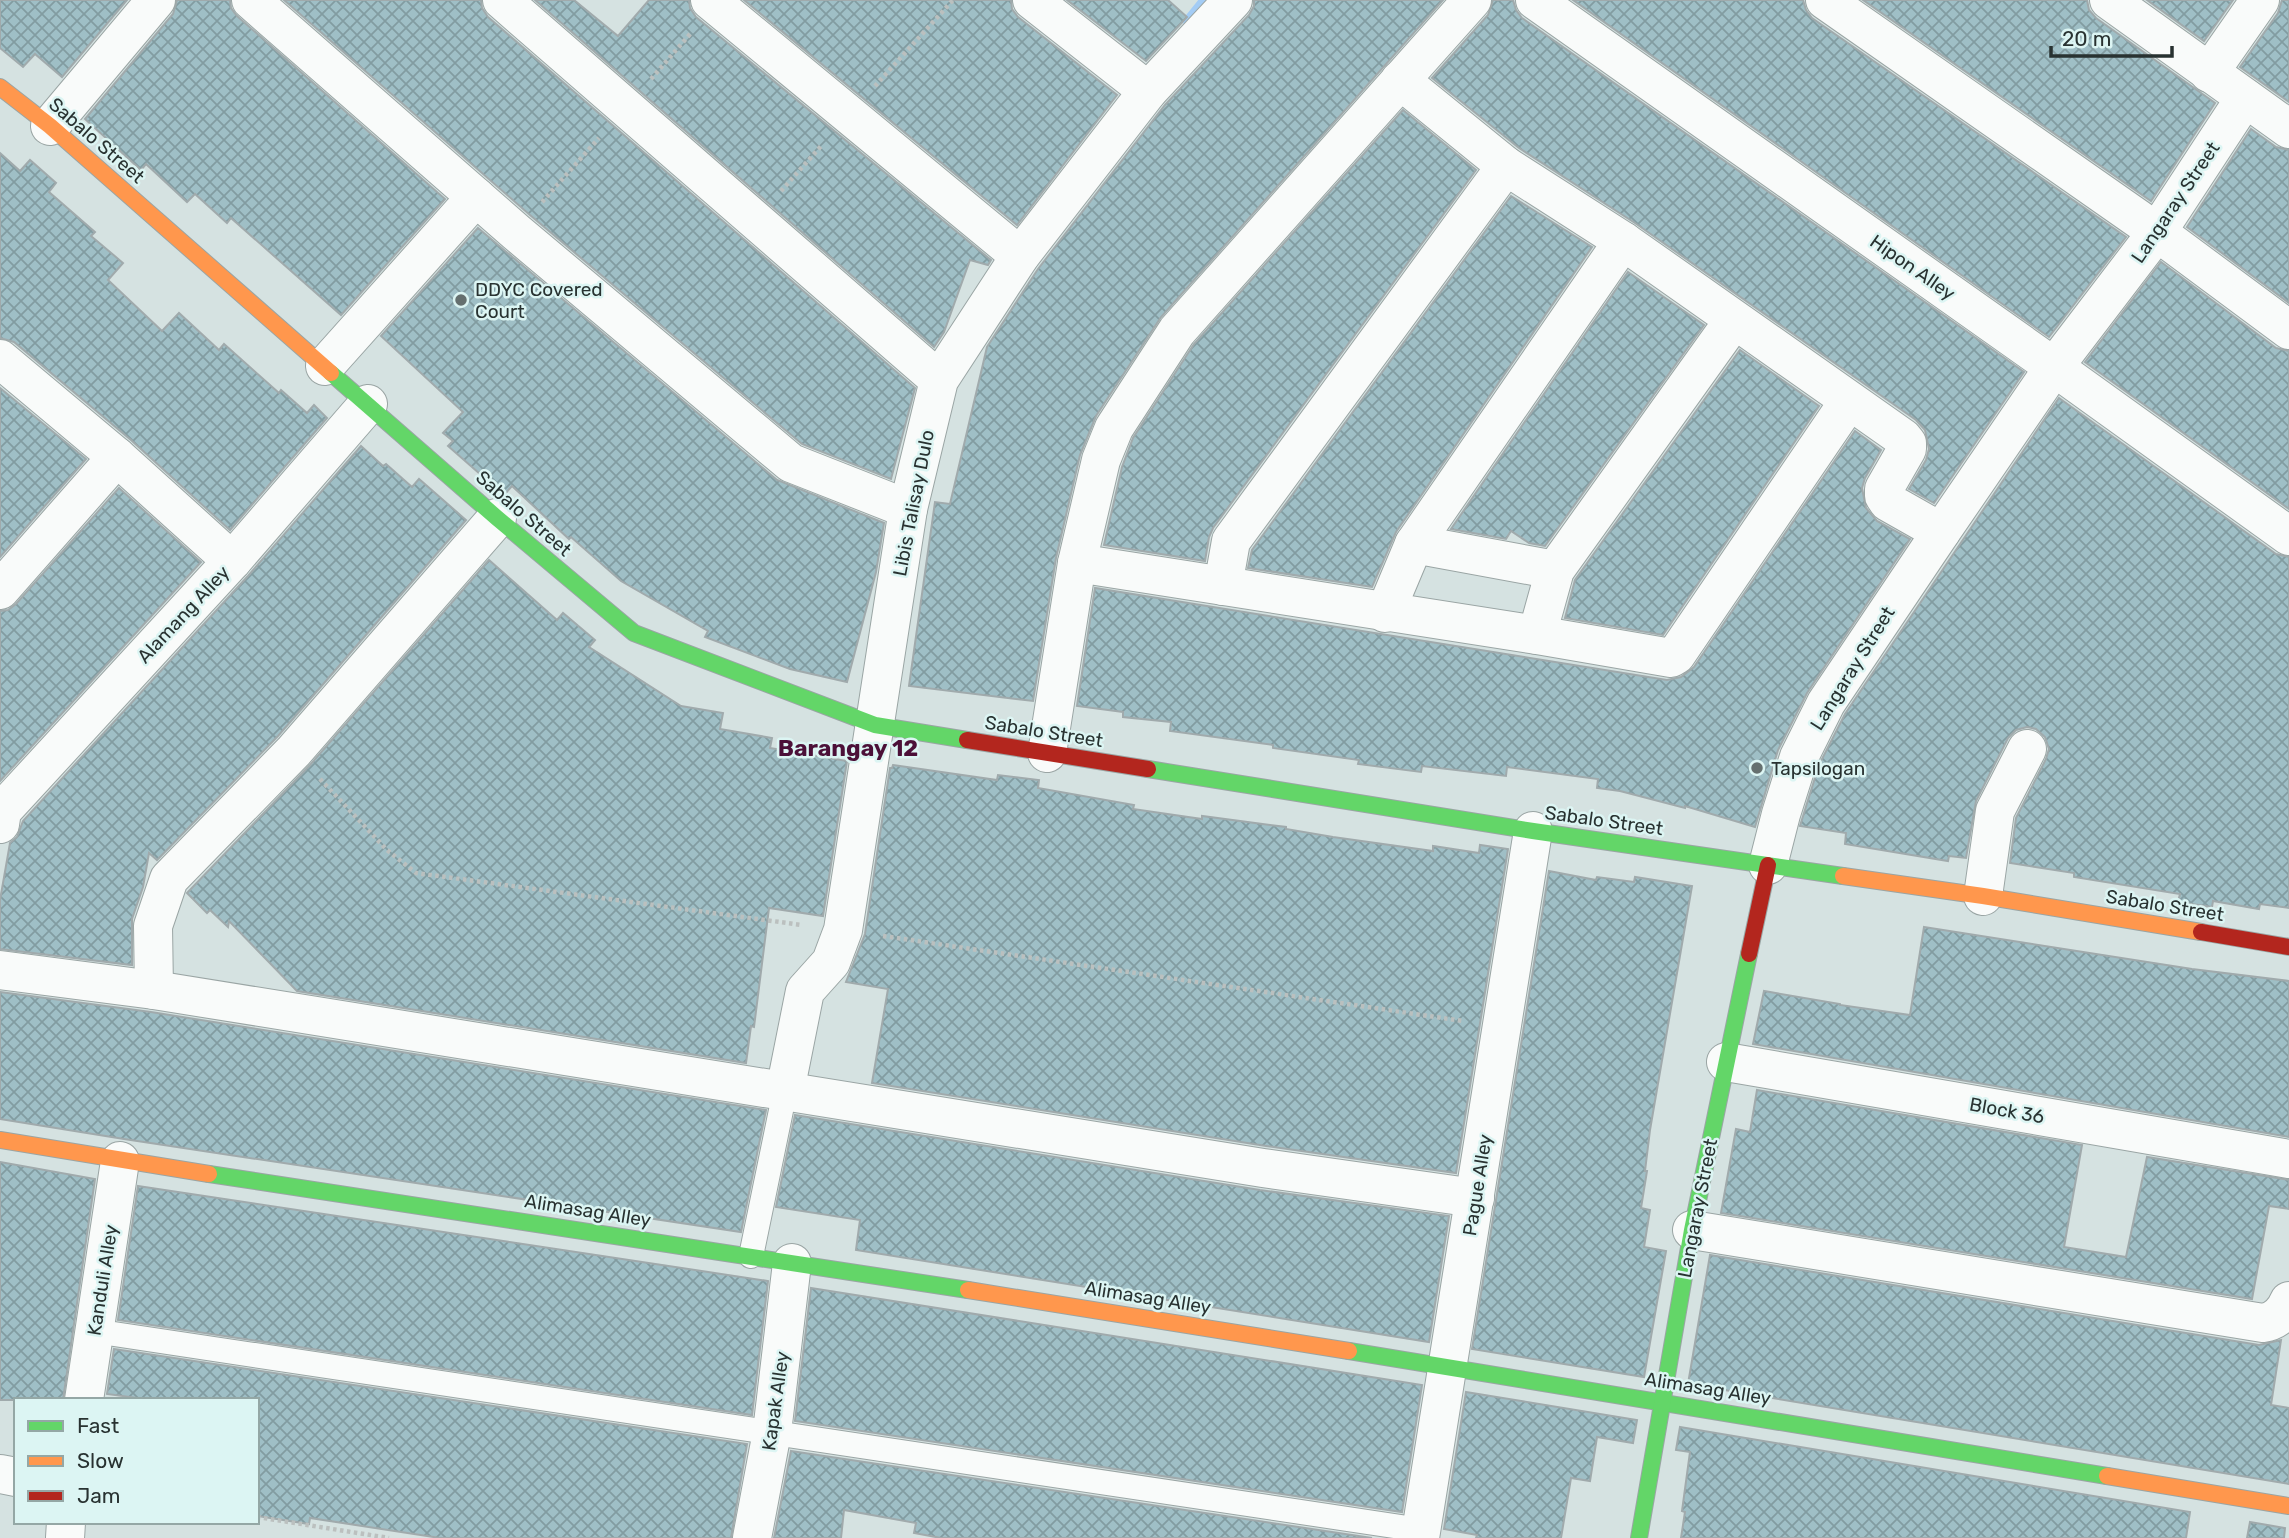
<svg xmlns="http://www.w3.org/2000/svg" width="2289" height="1538" font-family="Rubik,sans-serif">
<defs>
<pattern id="building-cross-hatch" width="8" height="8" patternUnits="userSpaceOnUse" patternTransform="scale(1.75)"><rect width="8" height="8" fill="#9fbfc6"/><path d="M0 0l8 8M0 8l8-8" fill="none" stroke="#829ca1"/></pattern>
</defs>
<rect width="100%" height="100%" fill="#d5e2e1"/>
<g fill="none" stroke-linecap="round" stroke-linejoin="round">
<!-- stream -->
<path stroke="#a3ccf5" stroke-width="12" d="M 1189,21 L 1206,0"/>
</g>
<!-- building -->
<g fill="url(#building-cross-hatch)" stroke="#a0aaac" stroke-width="2">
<path d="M 0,0 L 127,0 L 62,77 L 35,54 L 23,67 L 0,48 Z"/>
<path d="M 177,0 L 230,0 L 231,8 L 237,16 L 445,199 L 341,315 L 231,218 L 227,223 L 195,194 L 187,202 L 146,164 L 141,170 L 85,119 L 173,14 Z"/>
<path d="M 284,0 L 481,0 L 482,8 L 488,17 L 915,388 L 891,479 L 802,444 L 530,215 Z"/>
<path d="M 535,0 L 574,0 L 618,36 L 649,0 L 689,0 L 690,8 L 696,17 L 991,260 L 988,265 L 970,260 L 944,332 L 934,347 Z"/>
<path d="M 744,0 L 1011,0 L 1012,9 L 1018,17 L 1117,95 L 1017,225 Z"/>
<path d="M 1067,0 L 1168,0 L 1187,17 L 1146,61 Z"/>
<path d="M 1254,0 L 1443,0 L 1161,317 L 1096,416 L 1080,455 L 1056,558 L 1033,701 L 909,686 L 935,502 L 950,504 L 987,347 L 1038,269 L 1165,105 L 1249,15 L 1254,6 Z"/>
<path d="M 1493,0 L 1513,0 L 1516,10 L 1522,18 L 2024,372 L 1934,503 L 1909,489 L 1926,460 L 1929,449 L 1925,430 L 1916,420 L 1635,223 L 1519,148 L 1432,78 L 1488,15 Z"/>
<path d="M 1573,0 L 1803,0 L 1806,10 L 1812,18 L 2126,237 L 2049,337 Z"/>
<path d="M 1863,0 L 2087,0 L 2089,10 L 2096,18 L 2215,103 L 2151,201 Z"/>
<path d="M 2147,0 L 2233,0 L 2204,41 Z"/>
<path d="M 2282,0 L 2289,0 L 2289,102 L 2240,67 L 2278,13 Z"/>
<path d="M 1403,110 L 1476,170 L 1213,528 L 1209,537 L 1205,561 L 1104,545 L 1122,467 L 1133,438 L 1194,344 Z"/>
<path d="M 2251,129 L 2276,147 L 2289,150 L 2289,303 L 2187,227 Z"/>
<path d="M 0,153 L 20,171 L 30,160 L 56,183 L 49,192 L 95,232 L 91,236 L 123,263 L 108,280 L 162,331 L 179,313 L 219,350 L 224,344 L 279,393 L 281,390 L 307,413 L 314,405 L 327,418 L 230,530 L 131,440 L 14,342 L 0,338 Z"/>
<path d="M 1511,196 L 1592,247 L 1396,532 L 1372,587 L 1248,568 L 1252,550 Z"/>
<path d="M 478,228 L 777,480 L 884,523 L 876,572 L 847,682 L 790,669 L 705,637 L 708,631 L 621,581 L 571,537 L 569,539 L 512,486 L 504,495 L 448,446 L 453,441 L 443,433 L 463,412 L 381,336 Z"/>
<path d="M 2161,262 L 2276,348 L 2289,351 L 2289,509 L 2085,362 Z"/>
<path d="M 1628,272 L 1704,325 L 1545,546 L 1529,543 L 1511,531 L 1506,539 L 1451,529 Z"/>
<path d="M 1740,350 L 1819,406 L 1663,635 L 1565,618 L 1575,580 Z"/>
<path d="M 0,388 L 86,459 L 0,557 Z"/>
<path d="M 2059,398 L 2276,554 L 2289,557 L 2289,908 L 2260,904 L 2259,909 L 2213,901 L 2212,907 L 2178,902 L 2180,894 L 2074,877 L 2074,873 L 2010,863 L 2016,818 L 2046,759 L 2049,749 L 2045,737 L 2036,729 L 2027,727 L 2016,730 L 2008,738 L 1976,801 L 1966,858 L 1949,856 L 1948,861 L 1845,844 L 1846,833 L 1800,826 L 1819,765 L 1845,714 Z"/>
<path d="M 1855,431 L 1881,450 L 1865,478 L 1862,488 L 1866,508 L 1877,521 L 1910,539 L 1807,693 L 1778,750 L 1755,827 L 1685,806 L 1685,808 L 1620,791 L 1597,788 L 1598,779 L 1507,767 L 1506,776 L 1422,766 L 1421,772 L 1358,764 L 1359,760 L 1273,748 L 1273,745 L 1170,731 L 1171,722 L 1123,717 L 1123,712 L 1077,706 L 1095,588 L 1667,680 L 1681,677 L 1694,667 Z"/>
<path d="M 361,446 L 383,466 L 386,464 L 412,487 L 419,479 L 466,520 L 278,736 L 157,860 L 149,853 L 143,887 L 132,919 L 132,965 L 0,949 L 0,900 L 10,843 L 17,837 L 23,821 L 248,576 Z"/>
<path d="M 119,488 L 201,562 L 0,781 L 0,611 L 8,610 L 16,604 Z"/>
<path d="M 489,560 L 557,620 L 563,613 L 595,640 L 589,647 L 681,706 L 723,713 L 720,729 L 772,738 L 770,748 L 847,761 L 823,916 L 769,908 L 754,1027 L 751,1026 L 746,1063 L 297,991 L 229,921 L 228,927 L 210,910 L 207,913 L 187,893 L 310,765 Z"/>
<path d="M 893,765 L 997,780 L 998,775 L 1039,780 L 1038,788 L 1134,805 L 1133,809 L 1202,819 L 1202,816 L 1286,827 L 1286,829 L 1333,837 L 1433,851 L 1433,846 L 1479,853 L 1480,845 L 1508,849 L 1456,1173 L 1266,1146 L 872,1083 L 888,989 L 846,982 L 865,934 L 890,768 L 892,768 Z"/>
<path d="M 1549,871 L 1596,880 L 1597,877 L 1634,882 L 1635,877 L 1692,886 L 1650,1130 L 1645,1171 L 1647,1171 L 1641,1208 L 1650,1210 L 1644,1247 L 1666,1251 L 1644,1377 L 1472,1349 Z"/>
<path d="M 1924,927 L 2192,969 L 2289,981 L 2289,1137 L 1753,1044 L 1764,991 L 1840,1004 L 1840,1005 L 1910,1015 Z"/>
<path d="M 0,992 L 151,1012 L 766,1110 L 741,1232 L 124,1139 L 0,1119 Z"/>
<path d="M 1757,1090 L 2082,1145 L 2064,1247 L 2126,1257 L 2147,1157 L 2289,1180 L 2289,1209 L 2269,1206 L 2252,1299 L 1721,1213 L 1736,1129 L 1750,1132 Z"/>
<path d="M 795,1115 L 1260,1190 L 1449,1216 L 1429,1342 L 856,1250 L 860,1220 L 776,1207 Z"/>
<path d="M 0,1162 L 95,1179 L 63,1400 L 0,1400 Z"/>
<path d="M 138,1186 L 768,1281 L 752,1415 L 118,1320 Z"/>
<path d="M 1710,1255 L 2259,1345 L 2281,1340 L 2271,1405 L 2289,1408 L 2289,1484 L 1688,1384 Z"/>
<path d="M 811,1288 L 1422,1385 L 1402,1512 L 795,1421 Z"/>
<path d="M 114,1349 L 747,1444 L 731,1538 L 440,1538 L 310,1518 L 309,1524 L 257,1516 L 257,1400 L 152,1400 L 107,1394 Z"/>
<path d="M 1466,1392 L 1637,1420 L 1633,1443 L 1597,1437 L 1590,1481 L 1571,1478 L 1561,1538 L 1476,1538 L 1477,1535 L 1444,1529 Z"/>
<path d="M 1680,1427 L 2190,1512 L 2186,1538 L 1681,1538 L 1685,1512 L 1682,1511 L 1690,1452 L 1676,1450 Z"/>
<path d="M 791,1451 L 1372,1538 L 941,1538 L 914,1533 L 916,1523 L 844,1510 L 841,1538 L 774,1538 Z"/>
<path d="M 2250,1522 L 2285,1528 L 2284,1538 L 2247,1538 Z"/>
</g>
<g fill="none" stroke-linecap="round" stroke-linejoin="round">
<!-- lane casing -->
<g stroke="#9aa5a4" stroke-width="26">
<g id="lane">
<path d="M 751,1256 L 785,1091"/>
<path d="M 94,1331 L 1421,1530"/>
</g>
</g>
<!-- street casing -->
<g stroke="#9aa5a4" stroke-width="40">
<g id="street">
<path d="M 251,0 L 516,232 L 791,463 L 908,509"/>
<path d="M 502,0 L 939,380"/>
<path d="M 710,0 L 1020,256"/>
<path d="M 1032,0 L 1148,91"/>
<path d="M 1535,0 L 2054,367 L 2289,536"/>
<path d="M 1825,0 L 2157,232 L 2289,330"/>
<path d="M 2109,0 L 2289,129"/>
<path d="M 2209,73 L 2260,0"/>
<path d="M 1400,80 L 1506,166 L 1623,241 L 1903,438 L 1907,443 L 1907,449 L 1884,489 L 1884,496 L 1888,502 L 1941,532"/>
<path d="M 50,126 L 156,0"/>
<path d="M 0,359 L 117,457 L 232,561"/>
<path d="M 325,366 L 476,197"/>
<path d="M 1414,544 L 1555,570"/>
<path d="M 1077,563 L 1537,635 L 1671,658 L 1676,655 L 1849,401"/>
<path d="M 1223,586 L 1231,541 L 1506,166"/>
<path d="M 0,590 L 117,457"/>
<path d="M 1385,613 L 1414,544 L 1623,241"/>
<path d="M 1537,635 L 1555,570 L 1734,320"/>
<path d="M 1047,753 L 1077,563 L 1101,460 L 1114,428 L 1177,331 L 1472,0"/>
<path d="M 0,824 L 2,811 L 232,561 L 368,404"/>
<path d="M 1768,865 L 1781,814 L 1799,757 L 1826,703 L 1941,532 L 2054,367 L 2157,232 L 2245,98"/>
<path d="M 1983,896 L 1995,811 L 2027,749"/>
<path d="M 0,970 L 154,990 L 1263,1168 L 1475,1198"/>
<path d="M 154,990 L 153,926 L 169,879 L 294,751 L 497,518"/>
<path d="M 1726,1062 L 2289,1159"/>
<path d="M 785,1091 L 805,991 L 831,962 L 843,930 L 908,509 L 939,380 L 1020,256 L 1148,91 L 1233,0"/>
<path d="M 1692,1230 L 2263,1323 C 2276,1321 2284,1313 2289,1301"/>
<path d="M 84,1400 L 120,1161"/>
<path d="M 0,1474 L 16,1477"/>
<path d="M 65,1538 L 66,1522"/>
<path d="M 752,1538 L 772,1432 L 792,1263"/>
<path d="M 1420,1538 L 1533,831"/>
</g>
</g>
<!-- fast casing -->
<g stroke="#9aa5a4" stroke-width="18">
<g id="fast">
<path d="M 331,373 L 497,518 L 634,633 L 875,725 L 967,740"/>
<path d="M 1148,769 L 1533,831 L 1843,876"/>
<path d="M 209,1174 L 968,1290"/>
<path d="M 1349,1351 L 2107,1476"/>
<path d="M 1639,1538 L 1692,1230 L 1749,954"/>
</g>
</g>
<!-- slow casing -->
<g stroke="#9aa5a4" stroke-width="18">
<g id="slow">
<path d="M 0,87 L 50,126 L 331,373"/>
<path d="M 1843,876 L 1983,896 L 2201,932"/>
<path d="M 0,1140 L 209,1174"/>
<path d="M 968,1290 L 1349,1351"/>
<path d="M 2107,1476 L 2289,1506"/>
</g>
</g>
<!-- jam casing -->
<g stroke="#9aa5a4" stroke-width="18">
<g id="jam">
<path d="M 967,740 L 1148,769"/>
<path d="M 2201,932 L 2289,947"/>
<path d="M 1749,954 L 1768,865"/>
</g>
</g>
<!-- path -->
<g stroke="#bbc0bf" stroke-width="4.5" stroke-dasharray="3.5 3.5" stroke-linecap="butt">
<path d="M 651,79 L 691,33"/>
<path d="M 875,86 L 953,0"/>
<path d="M 781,191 L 822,145"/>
<path d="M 542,202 L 599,138"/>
<path d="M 320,779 L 387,850 L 416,873 L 802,925"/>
<path d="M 883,936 L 1463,1021"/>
<path d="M 257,1517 L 389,1538"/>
</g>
<!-- lane -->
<use href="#lane" stroke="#f9fbfa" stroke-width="24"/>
<!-- street -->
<use href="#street" stroke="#f9fbfa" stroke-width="38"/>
<!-- fast -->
<use href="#fast" stroke="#63d668" stroke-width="16"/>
<!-- slow -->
<use href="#slow" stroke="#ff974d" stroke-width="16"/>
<!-- jam -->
<use href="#jam" stroke="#b3261e" stroke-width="16"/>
</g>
<!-- markers -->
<g fill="#65706f" stroke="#dcf5f3" stroke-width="2.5">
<circle cx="461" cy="300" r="7"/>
<circle cx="1757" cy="768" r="7"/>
</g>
<g text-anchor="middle" stroke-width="5" stroke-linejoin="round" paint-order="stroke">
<!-- street labels -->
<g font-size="19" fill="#283231" stroke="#dcf5f3">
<text transform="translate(97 140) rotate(41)" y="7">Sabalo Street</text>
<text transform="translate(2175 202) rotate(-56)" y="7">Langaray Street</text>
<text transform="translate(1913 267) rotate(35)" y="7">Hipon Alley</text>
<text transform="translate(913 503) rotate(-79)" y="7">Libis Talisay Dulo</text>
<text transform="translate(524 513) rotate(41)" y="7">Sabalo Street</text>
<text transform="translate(183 614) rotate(-47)" y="7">Alamang Alley</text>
<text transform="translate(1852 668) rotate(-58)" y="7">Langaray Street</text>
<text transform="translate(1044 731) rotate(9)" y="7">Sabalo Street</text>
<text transform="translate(1604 820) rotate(8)" y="7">Sabalo Street</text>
<text transform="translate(2165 905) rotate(9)" y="7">Sabalo Street</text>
<text transform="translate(2007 1110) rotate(10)" y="7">Block 36</text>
<text transform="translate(1477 1185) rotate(-81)" y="7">Pague Alley</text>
<text transform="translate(1697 1208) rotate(-79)" y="7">Langaray Street</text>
<text transform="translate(588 1210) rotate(9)" y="7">Alimasag Alley</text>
<text transform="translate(102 1280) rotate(-81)" y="7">Kanduli Alley</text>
<text transform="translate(1148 1297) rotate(9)" y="7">Alimasag Alley</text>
<text transform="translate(1708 1388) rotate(9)" y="7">Alimasag Alley</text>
<text transform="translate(775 1401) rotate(-82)" y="7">Kapak Alley</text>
</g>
<!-- poi labels -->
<g font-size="19" fill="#283231" stroke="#dcf5f3" text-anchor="start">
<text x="475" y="296">DDYC Covered<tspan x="475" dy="22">Court</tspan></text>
<text x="1771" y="775">Tapsilogan</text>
</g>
<!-- quarter labels -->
<g font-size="23" font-weight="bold" fill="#4b1038" stroke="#dcf5f3">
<text x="848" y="756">Barangay 12</text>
</g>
</g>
<!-- legend -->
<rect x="14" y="1398" width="245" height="126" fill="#dcf5f3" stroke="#94a7a5" stroke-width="2"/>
<rect x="28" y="1421" width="35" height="10" fill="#63d668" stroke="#94a7a5" stroke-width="2"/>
<text x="77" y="1433" font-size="21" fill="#283231">Fast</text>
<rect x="28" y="1456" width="35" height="10" fill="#ff974d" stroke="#94a7a5" stroke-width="2"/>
<text x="77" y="1468" font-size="21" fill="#283231">Slow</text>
<rect x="28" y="1491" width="35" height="10" fill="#b3261e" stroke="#94a7a5" stroke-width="2"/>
<text x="77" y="1503" font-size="21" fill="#283231">Jam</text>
<!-- scale -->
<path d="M2051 46v10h121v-10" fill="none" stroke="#283231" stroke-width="3.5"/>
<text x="2062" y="46" font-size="21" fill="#283231" stroke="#dcf5f3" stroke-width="5" paint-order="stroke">20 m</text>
</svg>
